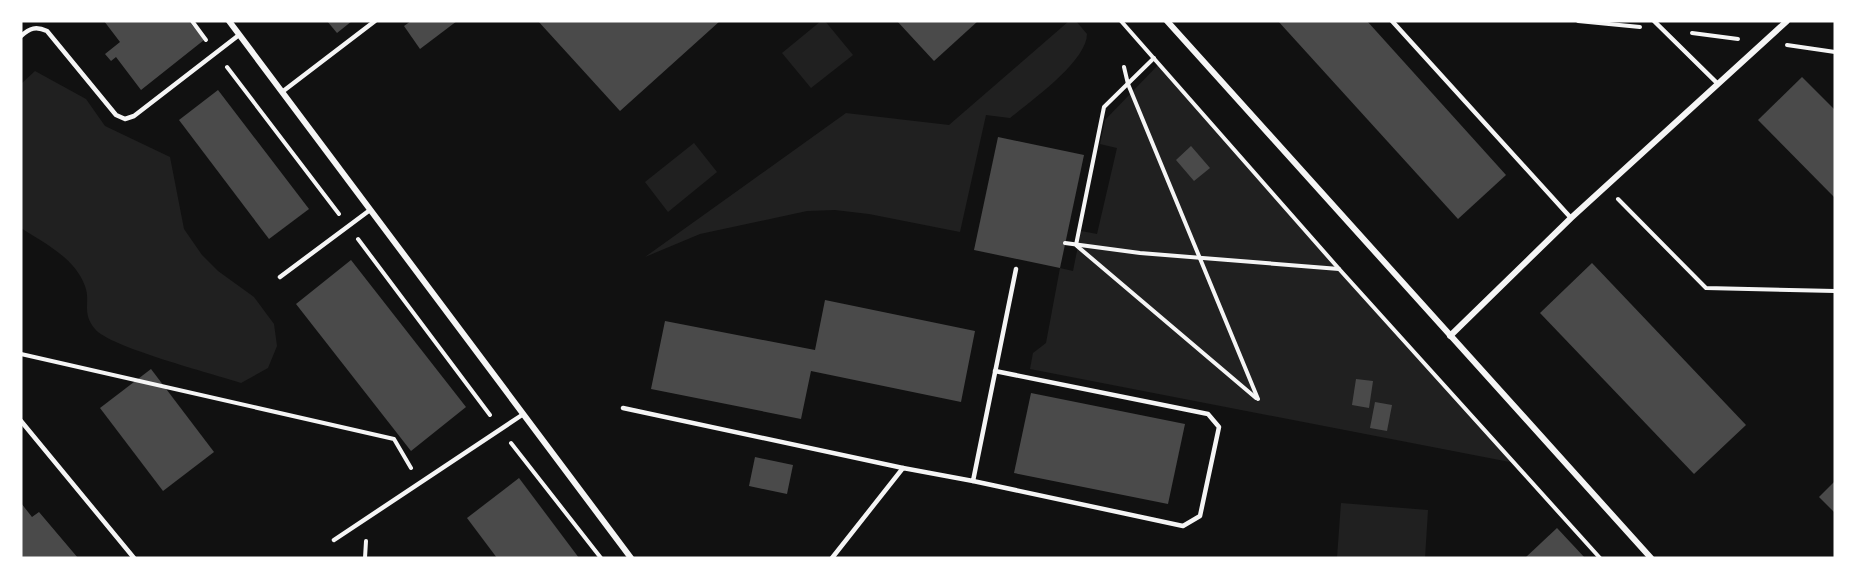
<svg xmlns="http://www.w3.org/2000/svg" width="1856" height="579" font-family="'PT Sans',sans-serif">
<rect width="100%" height="100%" fill="#111"/>
<!-- green -->
<g fill="#202020">
<path d="M 821,21 L 825,21 L 853,55 L 811,88 L 782,53 Z"/>
<path d="M 1069,21 L 1076,21 L 1087,34 C 1087,61 1031,101 1010,118 L 986,115 L 960,232 L 869,214 L 835,210 L 807,211 L 700,234 L 645,257 L 846,113 L 949,125 Z"/>
<path d="M 1159,64 L 1515,463 L 1030,369 L 1033,353 L 1046,343 L 1060,268 L 1073,271 L 1081,231 L 1097,234 L 1117,148 L 1100,144 L 1105,120 Z"/>
<path d="M 35,71 L 86,99 L 105,126 L 170,157 L 184,229 L 202,255 L 218,271 L 254,297 L 274,324 L 277,346 L 268,368 L 241,383 C 214,374 109,347 95,329 C 81,312 91,302 85,286 C 75,258 44,243 21,228 L 21,84 Z"/>
<path d="M 694,143 L 717,172 L 668,212 L 645,182 Z"/>
<path d="M 1341,503 L 1428,510 L 1425,558 L 1337,558 Z"/>
</g>
<!-- building -->
<g fill="#4a4a4a">
<path d="M 104,21 L 189,21 L 204,40 L 141,90 L 116,57 L 111,61 L 105,54 L 120,42 Z"/>
<path d="M 327,21 L 352,21 L 337,33 Z"/>
<path d="M 411,21 L 457,21 L 420,49 L 404,26 Z"/>
<path d="M 538,21 L 720,21 L 620,111 Z"/>
<path d="M 897,21 L 978,21 L 934,61 Z"/>
<path d="M 1278,21 L 1367,21 L 1506,175 L 1458,219 Z"/>
<path d="M 1802,77 L 1835,110 L 1835,198 L 1758,120 Z"/>
<path d="M 218,90 L 309,209 L 269,239 L 179,120 Z"/>
<path d="M 998,137 L 1084,155 L 1060,268 L 974,250 Z"/>
<path d="M 1191,146 L 1210,168 L 1194,181 L 1176,160 Z"/>
<path d="M 351,260 L 466,407 L 411,451 L 296,304 Z"/>
<path d="M 1592,263 L 1746,425 L 1694,474 L 1540,313 Z"/>
<path d="M 825,300 L 975,331 L 961,402 L 811,371 L 801,419 L 651,389 L 665,321 L 815,350 Z"/>
<path d="M 151,369 L 214,452 L 163,491 L 100,408 Z"/>
<path d="M 1356,379 L 1373,381 L 1369,408 L 1352,405 Z"/>
<path d="M 1031,393 L 1185,424 L 1168,504 L 1014,473 Z"/>
<path d="M 1375,402 L 1392,405 L 1387,431 L 1370,428 Z"/>
<path d="M 755,457 L 793,465 L 787,494 L 749,486 Z"/>
<path d="M 519,478 L 579,558 L 497,558 L 467,518 Z"/>
<path d="M 1835,481 L 1835,513 L 1819,497 Z"/>
<path d="M 21,503 L 32,517 L 39,512 L 78,558 L 21,558 Z"/>
<path d="M 1557,528 L 1585,558 L 1525,558 Z"/>
</g>
<g fill="none" stroke-linecap="round" stroke-linejoin="round">
<!-- path -->
<g stroke="#f5f5f5" stroke-width="4">
<path d="M 192,21 L 206,40"/>
<path d="M 1121,21 L 1340,270 L 1600,558"/>
<path d="M 1578,21 L 1640,27"/>
<path d="M 1692,33 L 1738,39"/>
<path d="M 1787,45 L 1835,52"/>
<path d="M 227,67 L 339,214"/>
<path d="M 1124,67 L 1128,84 L 1258,399"/>
<path d="M 1618,199 L 1706,288 L 1835,291"/>
<path d="M 358,239 L 490,415"/>
<path d="M 1065,243 L 1140,253 L 1339,269"/>
<path d="M 1076,245 L 1104,107 L 1154,58"/>
<path d="M 1077,246 L 1256,398"/>
<path d="M 21,354 L 394,439 L 411,468"/>
<path d="M 511,443 L 601,558"/>
<path d="M 365,558 L 366,541"/>
</g>
<!-- service -->
<g stroke="#f5f5f5" stroke-width="4.5">
<path d="M 1392,21 L 1571,218"/>
<path d="M 1654,21 L 1717,83"/>
<path d="M 21,36 C 30,28 36,26 47,31 L 116,115 L 125,119 L 134,116 L 239,35"/>
<path d="M 282,92 L 375,21"/>
<path d="M 280,277 L 370,210"/>
<path d="M 623,408 L 903,468"/>
<path d="M 21,421 L 134,558"/>
<path d="M 973,481 L 1183,526 L 1200,516 L 1219,427 L 1208,414 L 995,371"/>
<path d="M 334,540 L 522,415"/>
<path d="M 832,558 L 903,468 L 973,481 L 1016,269"/>
</g>
<!-- minor -->
<g stroke="#f5f5f5" stroke-width="6">
<path d="M 229,21 L 631,558"/>
<path d="M 1167,21 L 1651,558"/>
<path d="M 1450,336 L 1571,218 L 1787,21"/>
</g>
</g>
<!-- border -->
<rect width="1856" height="579" fill="none" stroke="#ffffff" stroke-width="45"/>
</svg>
